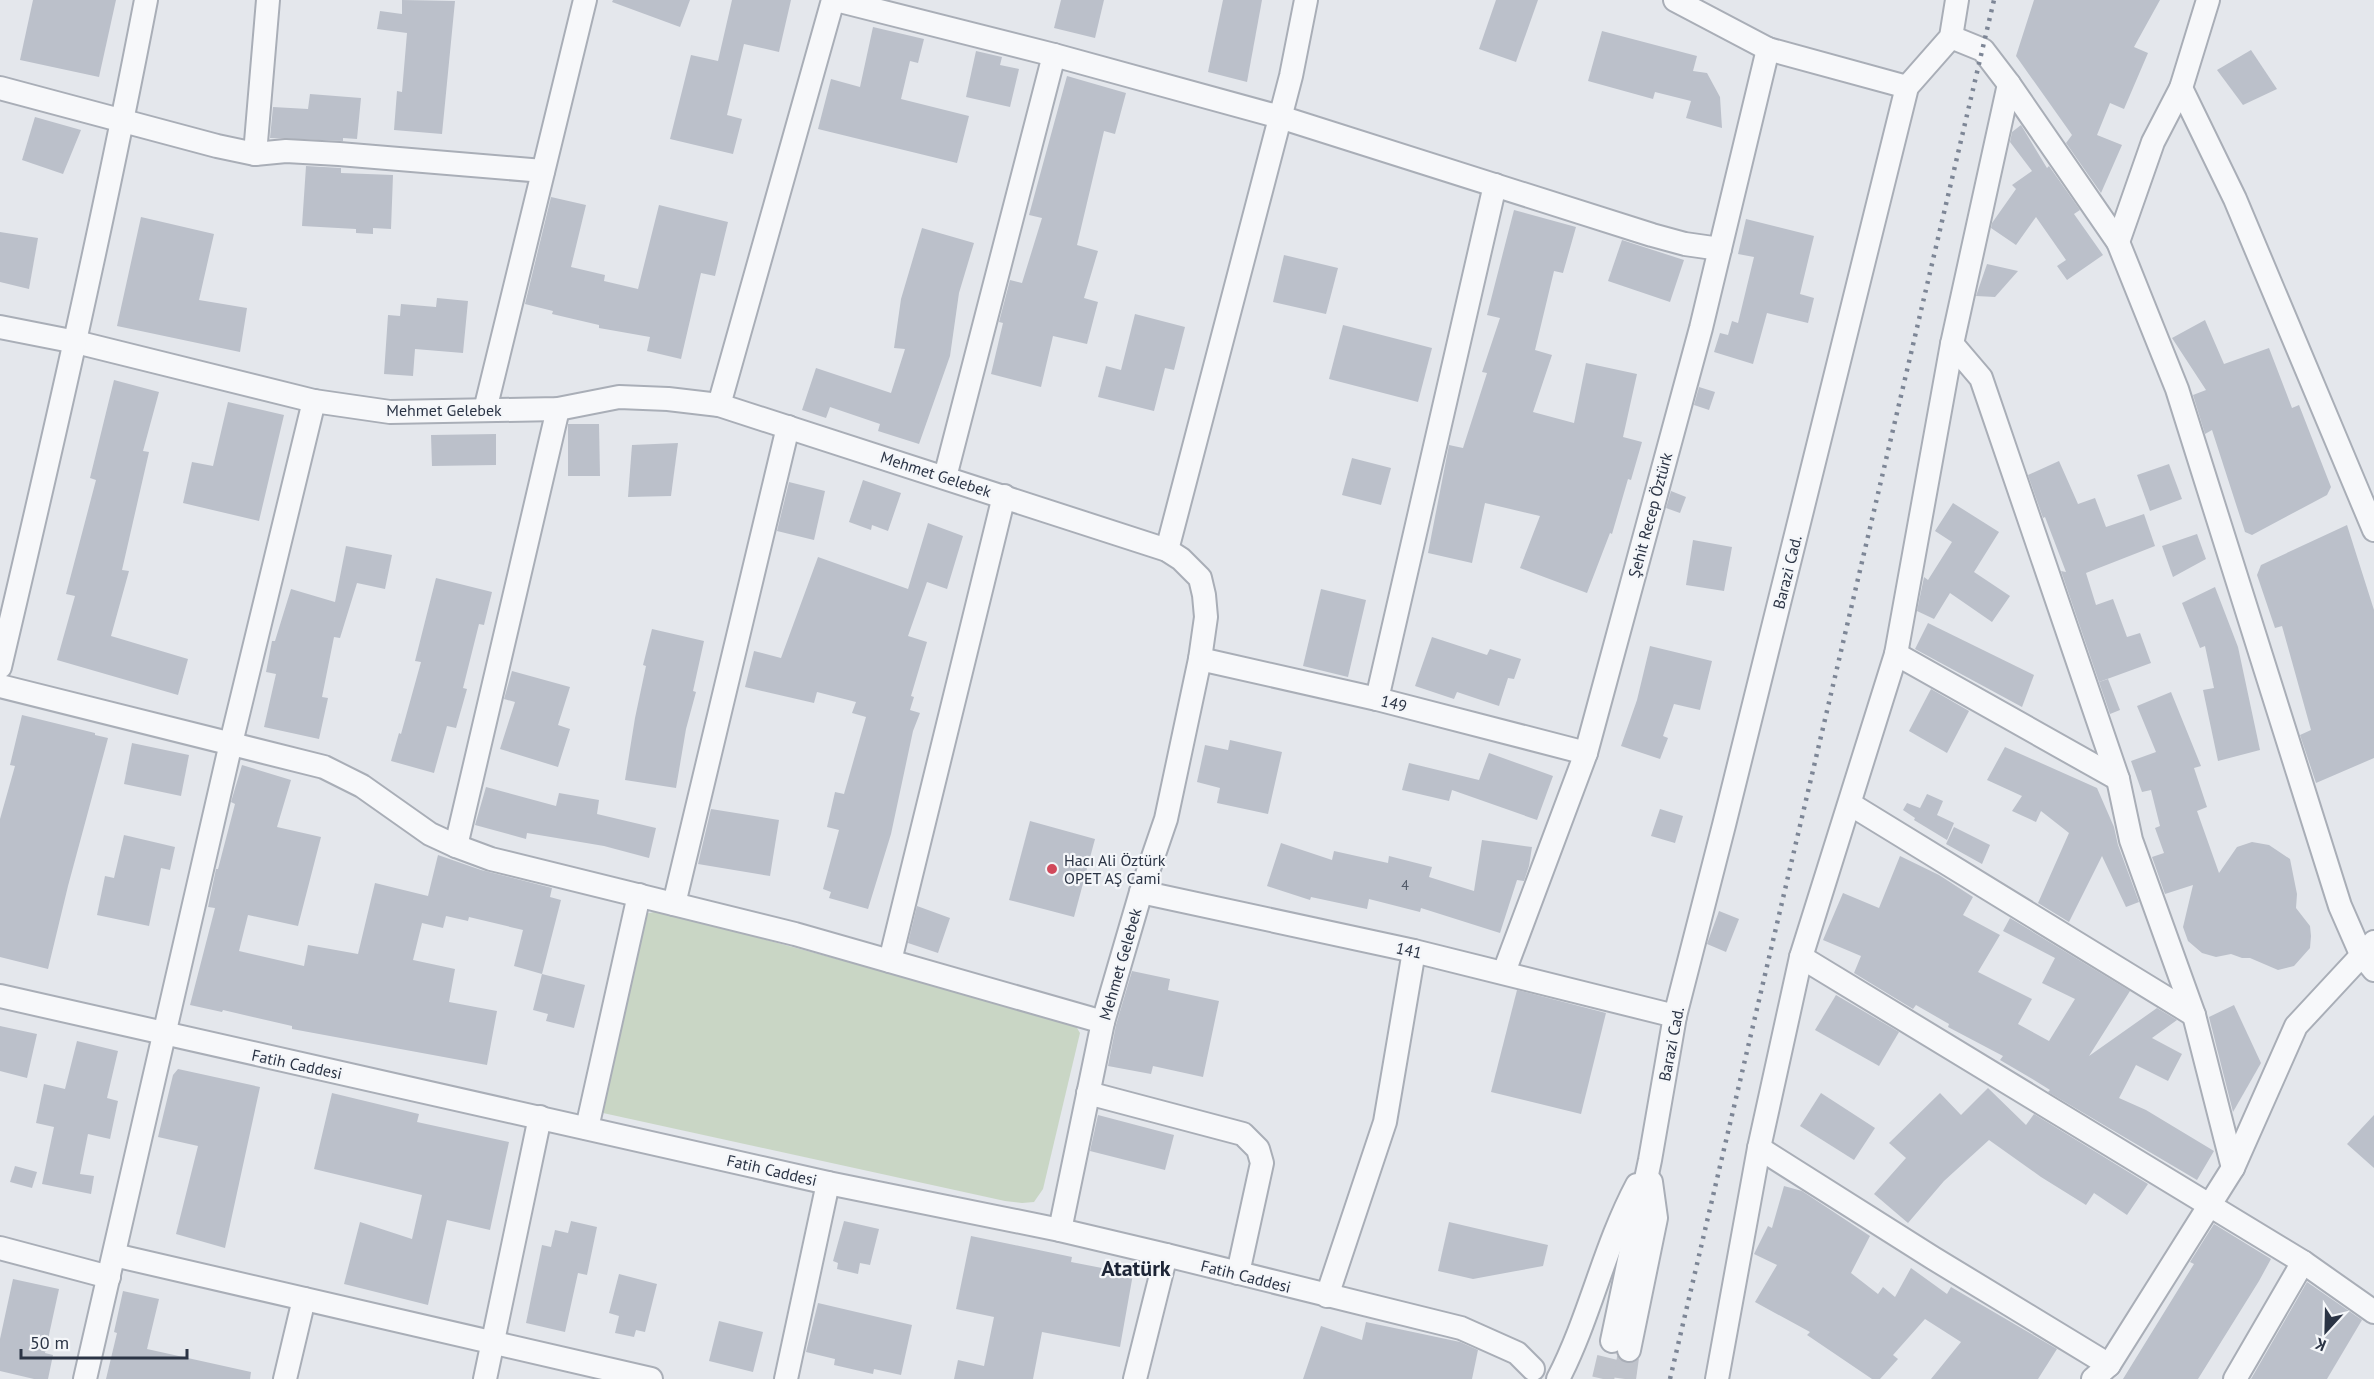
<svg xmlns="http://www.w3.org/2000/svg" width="2374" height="1379" font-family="'PT Sans',sans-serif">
<rect width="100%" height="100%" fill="#e4e7ec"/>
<!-- green -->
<path fill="#c9d6c5" d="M 659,911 L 1074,1023 L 1080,1033 L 1043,1189 L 1034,1202 L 1022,1203 L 1005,1201 L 603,1113 L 598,1109 L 644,914 Z"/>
<!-- building -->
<g fill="#bbc0ca">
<path d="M 33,0 L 116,0 L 99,77 L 20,60 Z"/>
<path d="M 402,0 L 455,1 L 442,134 L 394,130 L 397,91 L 402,92 L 407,33 L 377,29 L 380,11 L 402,14 Z"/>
<path d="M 613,0 L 690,0 L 680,27 L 612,2 Z"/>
<path d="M 732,0 L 791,0 L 779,52 L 744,44 L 727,115 L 742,119 L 733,154 L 670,139 L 691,55 L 718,61 Z"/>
<path d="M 1061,0 L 1104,0 L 1095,38 L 1054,28 Z"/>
<path d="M 1223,0 L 1262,0 L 1247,82 L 1208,72 Z"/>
<path d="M 1496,0 L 1538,0 L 1516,62 L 1479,49 Z"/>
<path d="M 2034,0 L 2160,0 L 2134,47 L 2148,53 L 2124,109 L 2110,103 L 2097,135 L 2122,145 L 2101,193 L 2066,143 L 2072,135 L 2016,56 Z"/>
<path d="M 873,27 L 924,39 L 918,63 L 910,61 L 901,99 L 969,116 L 957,163 L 818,129 L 831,79 L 860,87 Z"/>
<path d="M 1602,31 L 1697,56 L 1693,71 L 1707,73 L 1720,97 L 1722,128 L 1686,118 L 1691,101 L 1655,92 L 1653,99 L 1588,81 Z"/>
<path d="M 2251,50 L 2277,89 L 2243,105 L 2217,70 Z"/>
<path d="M 976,51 L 1002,57 L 1000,65 L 1019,69 L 1010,107 L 966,97 Z"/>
<path d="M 1067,76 L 1126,93 L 1115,134 L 1104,131 L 1077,245 L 1098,251 L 1084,298 L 1098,302 L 1087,344 L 1053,336 L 1041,387 L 991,374 L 1003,323 L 999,322 L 1010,280 L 1022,283 L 1042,218 L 1029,215 Z"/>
<path d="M 310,94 L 361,98 L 357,139 L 343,138 L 343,141 L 270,138 L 273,107 L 308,109 Z"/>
<path d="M 35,117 L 81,130 L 63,174 L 22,160 Z"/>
<path d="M 2021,125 L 2047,168 L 2049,166 L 2080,210 L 2074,214 L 2103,255 L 2067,280 L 2057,266 L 2066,260 L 2036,217 L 2016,245 L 1991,228 L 1992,223 L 2016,189 L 2012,185 L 2032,171 L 2010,142 L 2012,132 Z"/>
<path d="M 306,166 L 341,168 L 341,173 L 393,175 L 391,229 L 373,228 L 373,234 L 356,233 L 356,229 L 302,226 Z"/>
<path d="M 551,197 L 586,205 L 571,267 L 605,275 L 604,281 L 638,289 L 659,205 L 728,222 L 715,276 L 701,273 L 681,359 L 647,351 L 650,337 L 599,328 L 599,325 L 552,314 L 553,311 L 525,304 Z"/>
<path d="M 1514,210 L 1576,227 L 1563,273 L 1554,271 L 1535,350 L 1552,355 L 1533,412 L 1574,423 L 1586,363 L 1637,374 L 1623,437 L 1642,442 L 1631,480 L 1628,479 L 1612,534 L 1610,533 L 1587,593 L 1520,568 L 1540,516 L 1485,503 L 1472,563 L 1428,553 L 1449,445 L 1463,448 L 1487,373 L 1482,372 L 1500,318 L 1487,315 Z"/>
<path d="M 141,217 L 214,234 L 199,300 L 247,308 L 240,352 L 117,326 Z"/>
<path d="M 1746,219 L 1814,236 L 1800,294 L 1814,298 L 1808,323 L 1767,313 L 1753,364 L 1714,352 L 1720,333 L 1728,335 L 1732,321 L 1738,323 L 1754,257 L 1738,254 Z"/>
<path d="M 922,228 L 974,243 L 959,293 L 950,356 L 919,444 L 878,431 L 880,424 L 830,407 L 826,418 L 802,410 L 816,368 L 891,393 L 905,349 L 894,348 L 901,299 Z"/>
<path d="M 0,232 L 38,238 L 29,289 L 0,282 Z"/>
<path d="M 1622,240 L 1684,260 L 1670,302 L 1608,281 Z"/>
<path d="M 1284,255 L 1338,268 L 1326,314 L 1273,302 Z"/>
<path d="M 1987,264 L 2018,271 L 1995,297 L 1976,296 Z"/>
<path d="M 437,298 L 468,301 L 463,353 L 415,349 L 413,376 L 384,374 L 388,315 L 400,316 L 401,304 L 436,307 Z"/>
<path d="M 1135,314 L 1185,327 L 1174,370 L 1165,368 L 1154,411 L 1098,397 L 1106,366 L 1121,370 Z"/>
<path d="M 2205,320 L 2224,364 L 2269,348 L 2292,408 L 2299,405 L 2331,487 L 2327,495 L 2252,535 L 2245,532 L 2212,430 L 2205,434 L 2193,395 L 2206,390 L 2172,338 Z"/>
<path d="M 1343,325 L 1432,348 L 1418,402 L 1329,379 Z"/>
<path d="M 114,380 L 159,392 L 143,451 L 149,452 L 122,570 L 129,571 L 111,636 L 188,659 L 178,695 L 57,660 L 75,596 L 66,594 L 96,480 L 90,478 Z"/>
<path d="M 1699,387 L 1715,392 L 1709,410 L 1694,405 Z"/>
<path d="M 228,402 L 284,415 L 259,521 L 183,503 L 192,462 L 213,466 Z"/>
<path d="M 568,424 L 599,424 L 600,476 L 568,476 Z"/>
<path d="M 496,434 L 496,465 L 432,466 L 431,435 Z"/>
<path d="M 678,443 L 671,496 L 628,497 L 632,445 Z"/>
<path d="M 1352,458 L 1391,468 L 1381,505 L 1342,495 Z"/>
<path d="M 2059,461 L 2078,504 L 2095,498 L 2106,527 L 2144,514 L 2155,546 L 2086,573 L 2096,605 L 2113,599 L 2127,637 L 2140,633 L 2151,663 L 2099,682 L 2061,571 L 2066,572 L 2045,517 L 2043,518 L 2028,475 Z"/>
<path d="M 2169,464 L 2182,499 L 2150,511 L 2137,475 Z"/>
<path d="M 863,480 L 901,493 L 888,531 L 872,525 L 871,530 L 849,522 Z"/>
<path d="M 789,482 L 825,491 L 814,540 L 777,531 Z"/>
<path d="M 1671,491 L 1686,497 L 1680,513 L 1666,508 Z"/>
<path d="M 1953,503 L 1999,532 L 1974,572 L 2010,596 L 1992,622 L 1950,593 L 1934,619 L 1917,611 L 1924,577 L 1928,580 L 1952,542 L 1935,531 Z"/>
<path d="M 928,523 L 963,536 L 947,589 L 927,582 L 908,636 L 927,642 L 911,696 L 914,697 L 910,710 L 920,713 L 913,731 L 891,834 L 868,909 L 829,898 L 831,892 L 823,889 L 839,830 L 827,827 L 835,792 L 844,794 L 866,717 L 852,713 L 856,702 L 817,692 L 814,703 L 745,687 L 754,651 L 781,658 L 818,557 L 908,589 Z"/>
<path d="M 2347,525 L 2374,610 L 2374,758 L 2316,783 L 2300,735 L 2311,730 L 2282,626 L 2275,628 L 2257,575 L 2261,565 Z"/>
<path d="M 2197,534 L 2206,559 L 2173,577 L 2162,546 Z"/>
<path d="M 1693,540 L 1732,547 L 1724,591 L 1686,585 Z"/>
<path d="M 346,546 L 392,555 L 385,589 L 357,583 L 340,638 L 334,637 L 322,697 L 328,698 L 319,739 L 264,727 L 276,674 L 266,672 L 272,641 L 275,641 L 291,589 L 335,602 Z"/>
<path d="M 436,578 L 492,592 L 484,625 L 479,624 L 463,688 L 467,689 L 456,728 L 447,726 L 434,773 L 391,761 L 399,733 L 401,734 L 421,662 L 415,661 Z"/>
<path d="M 2215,587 L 2238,647 L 2260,750 L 2218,761 L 2203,690 L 2214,688 L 2205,646 L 2200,648 L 2182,603 Z"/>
<path d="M 1321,589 L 1366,600 L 1348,677 L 1303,666 Z"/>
<path d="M 1928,623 L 2034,675 L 2022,707 L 1915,649 Z"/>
<path d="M 652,629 L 704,641 L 693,691 L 696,692 L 686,729 L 676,788 L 625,780 L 635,718 L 646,666 L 643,665 Z"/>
<path d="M 1432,637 L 1487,655 L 1490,649 L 1521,659 L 1514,679 L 1508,678 L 1499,706 L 1457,692 L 1454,699 L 1415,686 Z"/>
<path d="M 1650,646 L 1712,661 L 1700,710 L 1674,704 L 1663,736 L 1668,738 L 1660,759 L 1621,746 L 1637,700 Z"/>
<path d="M 512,671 L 570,687 L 558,725 L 570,729 L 558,767 L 500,749 L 515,702 L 504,699 Z"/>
<path d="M 2108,679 L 2120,710 L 2110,714 L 2099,682 Z"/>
<path d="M 1931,689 L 1969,711 L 1947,753 L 1909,731 Z"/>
<path d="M 2171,692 L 2201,766 L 2194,768 L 2207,807 L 2197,811 L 2219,873 L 2237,847 L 2252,842 L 2269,845 L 2290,859 L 2297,894 L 2296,908 L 2310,926 L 2311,936 L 2310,948 L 2294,966 L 2278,970 L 2250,958 L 2242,958 L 2231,954 L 2216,957 L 2202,953 L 2188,941 L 2183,927 L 2193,885 L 2165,894 L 2152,857 L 2164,853 L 2155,828 L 2160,826 L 2151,790 L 2142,792 L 2131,761 L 2156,752 L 2137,706 Z"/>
<path d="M 22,715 L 95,733 L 95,735 L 108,738 L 68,886 L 48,969 L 0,957 L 0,819 L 15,766 L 10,765 Z"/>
<path d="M 1230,740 L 1282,752 L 1268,814 L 1217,803 L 1220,788 L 1197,782 L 1205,745 L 1228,750 Z"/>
<path d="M 132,743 L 189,755 L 181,796 L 124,784 Z"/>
<path d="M 2005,747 L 2097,788 L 2114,827 L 2118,845 L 2139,902 L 2126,907 L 2102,856 L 2069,922 L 2038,903 L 2069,833 L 2041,811 L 2036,822 L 2012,811 L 2022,796 L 1987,780 Z"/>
<path d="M 1489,753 L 1553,776 L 1537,820 L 1452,790 L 1449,801 L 1402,790 L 1409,763 L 1479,780 Z"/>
<path d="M 242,765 L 291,780 L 277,827 L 321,837 L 298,926 L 248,915 L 239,951 L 304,966 L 308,945 L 358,954 L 375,883 L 428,896 L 438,855 L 481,870 L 552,888 L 550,897 L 561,900 L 542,974 L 514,966 L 523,930 L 469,917 L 468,921 L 446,916 L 443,928 L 422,923 L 413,960 L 455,969 L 449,1002 L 497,1011 L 487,1065 L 292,1029 L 292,1026 L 223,1010 L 222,1012 L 190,1005 L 215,908 L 208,907 L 216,869 L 218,869 L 235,804 L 231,802 Z"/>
<path d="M 486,787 L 556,806 L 559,793 L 599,800 L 597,814 L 656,828 L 649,858 L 604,846 L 527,833 L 526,839 L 475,825 Z"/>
<path d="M 1927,794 L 1943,801 L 1937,815 L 1954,823 L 1947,840 L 1914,820 L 1915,818 L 1903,810 L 1907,803 L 1920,808 Z"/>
<path d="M 711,809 L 779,820 L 770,876 L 698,864 Z"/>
<path d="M 1660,809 L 1683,816 L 1675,843 L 1651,836 Z"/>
<path d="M 1030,821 L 1095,839 L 1074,917 L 1009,900 Z"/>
<path d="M 1954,827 L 1990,845 L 1982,864 L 1946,844 Z"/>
<path d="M 124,835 L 175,847 L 170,870 L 161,868 L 149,926 L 97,915 L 105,876 L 114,878 Z"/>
<path d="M 1482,840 L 1532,847 L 1529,866 L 1524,881 L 1517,880 L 1500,933 L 1421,908 L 1420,912 L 1369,899 L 1367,909 L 1311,897 L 1310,900 L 1267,886 L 1281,843 L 1332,860 L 1334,851 L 1388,863 L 1389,856 L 1432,867 L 1429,877 L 1474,891 Z"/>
<path d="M 1900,856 L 1939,875 L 1973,897 L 1963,915 L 2000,935 L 1978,972 L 2032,999 L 2018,1024 L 2049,1041 L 2075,999 L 2042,983 L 2055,958 L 2003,931 L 2010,918 L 2130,991 L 2089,1056 L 2157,1008 L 2177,1020 L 2152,1038 L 2182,1054 L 2168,1081 L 2136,1065 L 2119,1098 L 2146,1110 L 2214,1151 L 2197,1180 L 2048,1092 L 2050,1090 L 2029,1077 L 2000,1060 L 2003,1056 L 1948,1027 L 1949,1024 L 1916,1005 L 1913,1009 L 1854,973 L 1861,956 L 1823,940 L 1843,893 L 1879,908 Z"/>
<path d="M 917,906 L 950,918 L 938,953 L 908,943 Z"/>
<path d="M 1719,911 L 1739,919 L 1726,952 L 1707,944 Z"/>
<path d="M 1132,971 L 1170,979 L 1168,990 L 1219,1001 L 1203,1077 L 1153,1066 L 1151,1074 L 1108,1066 L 1116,1025 Z"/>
<path d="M 542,974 L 585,985 L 574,1028 L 546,1021 L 548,1014 L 533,1010 Z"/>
<path d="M 1517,990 L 1606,1013 L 1581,1114 L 1491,1092 Z"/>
<path d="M 1836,995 L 1899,1032 L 1879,1066 L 1815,1030 Z"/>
<path d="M 2234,1005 L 2261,1063 L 2233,1112 L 2209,1017 Z"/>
<path d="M 0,1026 L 37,1034 L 27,1078 L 0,1071 Z"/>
<path d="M 77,1041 L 118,1051 L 107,1098 L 118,1101 L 110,1139 L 88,1134 L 80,1174 L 94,1176 L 91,1194 L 42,1184 L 54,1127 L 36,1123 L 44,1084 L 65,1089 Z"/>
<path d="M 178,1069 L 260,1087 L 225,1248 L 176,1234 L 198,1146 L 158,1137 L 173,1075 Z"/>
<path d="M 1988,1088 L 2026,1125 L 2034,1114 L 2148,1184 L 2127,1215 L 2094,1193 L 2086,1205 L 2041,1177 L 1989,1140 L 1944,1181 L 1908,1223 L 1874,1194 L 1906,1158 L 1889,1143 L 1940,1093 L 1961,1115 Z"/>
<path d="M 332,1093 L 419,1114 L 417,1122 L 509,1142 L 490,1230 L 447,1220 L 428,1305 L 344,1284 L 360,1222 L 412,1239 L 422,1195 L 314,1169 Z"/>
<path d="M 1821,1093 L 1875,1128 L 1854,1160 L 1800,1126 Z"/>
<path d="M 1098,1115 L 1174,1135 L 1165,1170 L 1090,1151 Z"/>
<path d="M 2374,1115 L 2374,1168 L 2347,1144 Z"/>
<path d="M 15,1166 L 37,1172 L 32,1188 L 10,1182 Z"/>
<path d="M 1784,1186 L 1802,1191 L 1870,1236 L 1851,1273 L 1878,1294 L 1883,1287 L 1895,1297 L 1911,1268 L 1947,1294 L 1951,1287 L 2057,1349 L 2038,1379 L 1931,1379 L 1961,1342 L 1925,1319 L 1893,1355 L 1898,1359 L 1880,1379 L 1872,1379 L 1807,1335 L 1810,1332 L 1755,1302 L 1777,1265 L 1754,1254 L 1768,1226 L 1772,1228 Z"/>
<path d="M 571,1221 L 597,1227 L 587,1275 L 578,1273 L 565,1332 L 526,1323 L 542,1245 L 551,1247 L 555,1230 L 568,1233 Z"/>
<path d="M 844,1221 L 879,1229 L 870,1265 L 860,1263 L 858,1274 L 837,1269 L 838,1263 L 833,1261 Z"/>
<path d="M 1449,1222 L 1548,1245 L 1543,1266 L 1473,1279 L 1438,1271 Z"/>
<path d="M 2214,1224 L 2271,1259 L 2259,1281 L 2198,1379 L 2123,1379 L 2194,1264 L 2190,1262 Z"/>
<path d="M 971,1236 L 1072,1257 L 1071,1262 L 1133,1274 L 1120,1347 L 1042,1332 L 1033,1379 L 954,1379 L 958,1360 L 984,1366 L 994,1317 L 956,1309 Z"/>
<path d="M 619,1274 L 657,1284 L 645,1332 L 636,1330 L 634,1337 L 615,1333 L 619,1316 L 609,1313 Z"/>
<path d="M 13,1279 L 59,1289 L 45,1353 L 53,1355 L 48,1379 L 34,1379 L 0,1371 L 0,1339 Z"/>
<path d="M 2307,1282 L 2362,1320 L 2327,1379 L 2251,1379 Z"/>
<path d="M 123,1291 L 159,1299 L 147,1349 L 251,1372 L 250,1379 L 106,1379 L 117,1333 L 114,1332 Z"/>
<path d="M 818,1303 L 912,1325 L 901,1375 L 874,1369 L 873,1374 L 834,1365 L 835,1359 L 806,1352 Z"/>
<path d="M 719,1321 L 763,1332 L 753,1372 L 709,1361 Z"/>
<path d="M 1366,1322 L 1460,1342 L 1478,1350 L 1472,1379 L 1303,1379 L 1321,1326 L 1362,1340 Z"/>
</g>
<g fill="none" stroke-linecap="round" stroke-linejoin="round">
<!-- minor-tunnel -->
<g stroke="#bfc3cb" stroke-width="22" stroke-dasharray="22 11" stroke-linecap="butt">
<path d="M 1603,1379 L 1612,1341"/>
<path d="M 1625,1379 L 1629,1350"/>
</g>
<!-- minor casing -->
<g stroke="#a9aeb7" stroke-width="26">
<g id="minor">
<path d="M 836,0 L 1054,55 L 1280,117 L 1652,235 L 1685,244 L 1720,249"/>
<path d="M 1675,0 L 1768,49 L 1907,87"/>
<path d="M 1951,37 L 1983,50 L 2009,84 L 2118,242 L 2177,389 L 2340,906 L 2361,954 L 2374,970"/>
<path d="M 0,88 L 217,146 L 255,154 L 286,151 L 339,154 L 543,171"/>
<path d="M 2181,88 L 2235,199 L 2374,530"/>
<path d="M 255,154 L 268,0"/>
<path d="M 2118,242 L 2153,142 L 2181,88 L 2208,0"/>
<path d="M 0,327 L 76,342 L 314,401 L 390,412 L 558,409 L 619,397 L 668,399 L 719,405 L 1167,550 L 1181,559 L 1200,578 L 1204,595 L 1206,617 L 1200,659 L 1166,819 L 1141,892 L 1103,1022 L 1060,1230"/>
<path d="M 1952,344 L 1981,378 L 2118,779 L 2131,840 L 2194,1015 L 2233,1168"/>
<path d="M 719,405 L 833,0"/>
<path d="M 485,410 L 585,0"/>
<path d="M 945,477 L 1054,55"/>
<path d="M 1167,550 L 1291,76 L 1306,0"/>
<path d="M 1896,654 L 2118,779"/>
<path d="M 1200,659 L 1377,699 L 1586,753"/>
<path d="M 0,667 C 52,446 103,224 146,0"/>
<path d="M 0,686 L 324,767 L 362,786 L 430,834 L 456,846 L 491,859 L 795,934 L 1103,1022"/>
<path d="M 1377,699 L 1495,185"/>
<path d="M 1850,804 L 2194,1015"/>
<path d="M 456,846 L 558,409"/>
<path d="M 1141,892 L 1414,951 L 1675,1016"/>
<path d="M 674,904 L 788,427"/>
<path d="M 1801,957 L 2303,1262 L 2374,1312"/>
<path d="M 890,961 L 1004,496"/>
<path d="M 1504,972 L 1586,753 L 1701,328 L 1768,49"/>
<path d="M 0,996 L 828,1183 L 1060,1230 L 1166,1255 L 1461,1328 L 1517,1353 L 1533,1369"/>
<path d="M 1088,1093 L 1243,1134 L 1258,1149 L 1262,1163 L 1238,1273"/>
<path d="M 587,1128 L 639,895"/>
<path d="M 1759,1148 L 1933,1258 L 2109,1365"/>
<path d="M 0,1248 L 109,1277"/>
<path d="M 114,1255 L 651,1379"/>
<path d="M 1327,1296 L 1385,1122 L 1414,951"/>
<path d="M 1612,1341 L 1650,1160 L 1675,1016 L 1724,825 L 1907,87 L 1951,37 L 1957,0"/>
<path d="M 1629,1350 L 1656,1218 L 1651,1182"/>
<path d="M 85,1379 L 231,743 L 314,401"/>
<path d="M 285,1379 L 304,1299"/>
<path d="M 485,1379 L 540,1117"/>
<path d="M 786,1379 L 828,1183"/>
<path d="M 1135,1379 L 1166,1255"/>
<path d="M 1558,1379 C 1590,1317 1604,1247 1637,1185"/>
<path d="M 1717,1379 L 1759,1148 L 1801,957 L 1896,654 L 1952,344 L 2009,84"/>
<path d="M 2093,1379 L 2109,1365 L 2233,1168 L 2296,1026 L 2374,942"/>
<path d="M 2235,1379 L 2303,1262"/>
</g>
</g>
<!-- minor -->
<use href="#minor" stroke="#f7f8fa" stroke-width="22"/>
<!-- rail -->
<path stroke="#7d8696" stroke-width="4.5" stroke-dasharray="3 6" stroke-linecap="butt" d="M 1670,1379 L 1994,0"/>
</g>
<!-- markers -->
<circle fill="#d1495b" stroke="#f4f6f9" stroke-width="2" cx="1052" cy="869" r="6"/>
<g text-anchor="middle" stroke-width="4.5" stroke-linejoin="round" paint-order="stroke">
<!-- number labels -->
<g font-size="14" fill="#4f5766">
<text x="1405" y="890">4</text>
</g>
<!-- street labels -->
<g font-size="16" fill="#2b3445" stroke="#f4f6f9">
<text x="444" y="416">Mehmet Gelebek</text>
<text transform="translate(936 474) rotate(18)" y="6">Mehmet Gelebek</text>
<text transform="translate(1650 515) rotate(-75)" y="6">Şehit Recep Öztürk</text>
<text transform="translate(1787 572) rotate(-76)" y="6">Barazi Cad.</text>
<text transform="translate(1394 703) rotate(14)" y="6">149</text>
<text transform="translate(1409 950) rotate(13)" y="6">141</text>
<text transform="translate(1120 964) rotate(-74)" y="6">Mehmet Gelebek</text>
<text transform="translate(1671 1044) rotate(-79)" y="6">Barazi Cad.</text>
<text transform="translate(297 1064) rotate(12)" y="6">Fatih Caddesi</text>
<text transform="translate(772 1170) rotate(13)" y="6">Fatih Caddesi</text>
<text transform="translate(1246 1276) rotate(14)" y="6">Fatih Caddesi</text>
</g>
<!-- poi labels -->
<g font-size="16" fill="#2b3445" stroke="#f4f6f9" text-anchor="start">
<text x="1064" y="866">Hacı Ali Öztürk<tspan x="1064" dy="18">OPET AŞ Cami</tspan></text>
</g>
<!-- district labels -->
<g font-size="22" font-weight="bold" fill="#1d2536" stroke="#f4f6f9">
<text x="1136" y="1276">Atatürk</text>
</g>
</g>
<!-- north arrow -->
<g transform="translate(2326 1331) rotate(202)" stroke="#f4f6f9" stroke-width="4.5" paint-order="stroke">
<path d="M0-4.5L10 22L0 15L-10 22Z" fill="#2b3445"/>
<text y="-9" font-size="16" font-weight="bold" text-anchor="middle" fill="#2b3445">K</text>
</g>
<!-- scale -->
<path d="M21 1349v9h166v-9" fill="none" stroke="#2b3445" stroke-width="3"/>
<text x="30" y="1349" font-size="18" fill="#2b3445" stroke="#f4f6f9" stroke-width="4.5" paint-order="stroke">50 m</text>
</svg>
